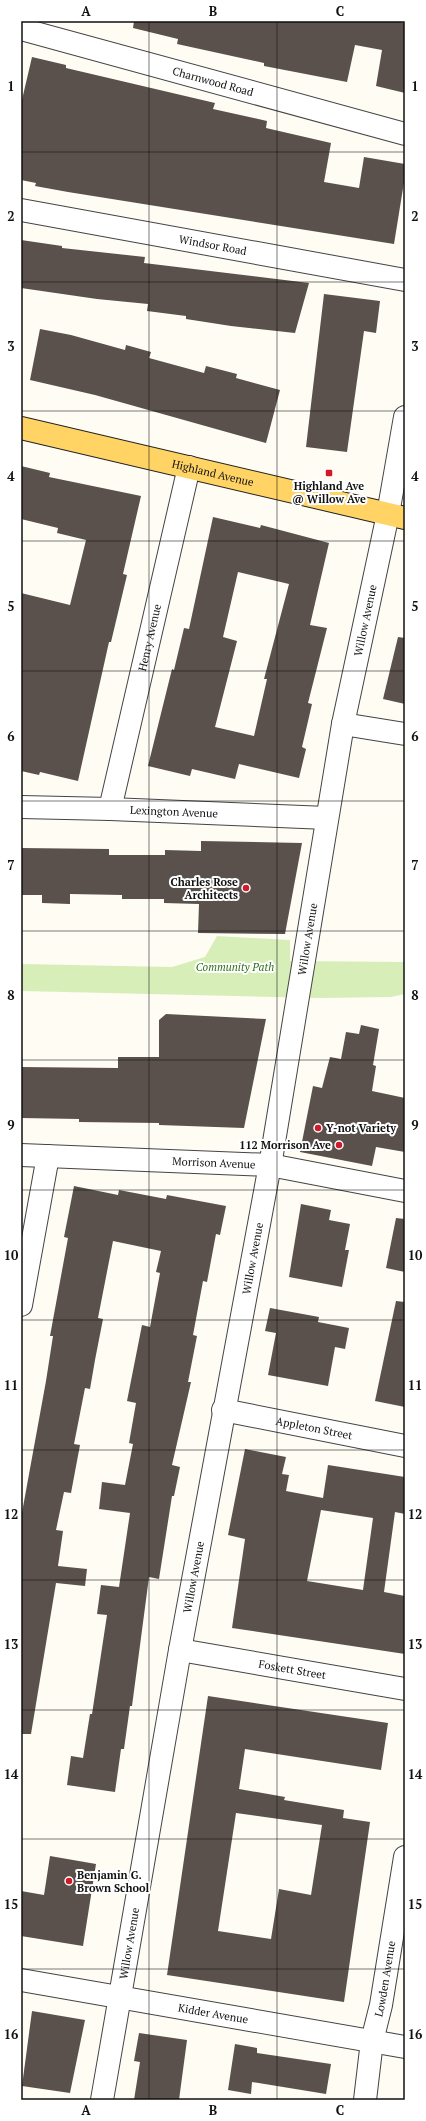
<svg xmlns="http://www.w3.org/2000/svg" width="426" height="2121" font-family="'PT Serif',serif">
<rect width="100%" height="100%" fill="#fffcf4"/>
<!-- green -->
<path fill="#d7eeb9" d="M 217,936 L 290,940 L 290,961 L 405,962 L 405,994 L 391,997 L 320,998 L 21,991 L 21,964 L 172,967 L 205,957 Z"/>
<!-- building -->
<g fill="#5a514c" fill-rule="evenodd">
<path d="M 134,21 L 396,21 L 405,23 L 405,93 L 376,86 L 382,50 L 355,45 L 347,82 L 264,66 L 264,63 L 177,44 L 178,39 L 133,28 Z"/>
<path d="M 32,57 L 66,65 L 66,68 L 215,103 L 213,109 L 267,121 L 266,128 L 331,143 L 324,182 L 359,188 L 364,157 L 405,164 L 405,176 L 394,244 L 68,192 L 35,186 L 36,183 L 21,180 L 21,104 Z"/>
<path d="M 21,240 L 62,246 L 62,248 L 145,257 L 144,263 L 309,283 L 295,333 L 231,326 L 186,319 L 186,316 L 147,311 L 148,304 L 97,299 L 21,288 Z"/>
<path d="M 324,294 L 380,301 L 376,333 L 364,331 L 347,452 L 306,447 Z"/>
<path d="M 40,329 L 71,335 L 125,350 L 126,345 L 151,352 L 149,358 L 204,373 L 206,366 L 237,374 L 236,378 L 280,390 L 266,443 L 95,395 L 30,380 Z"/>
<path d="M 21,466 L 50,473 L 49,477 L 141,496 L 123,574 L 127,575 L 111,642 L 109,642 L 78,781 L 40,772 L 39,775 L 21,771 L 21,593 L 70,605 L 86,540 L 57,533 L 58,528 L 21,519 Z"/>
<path d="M 213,517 L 260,528 L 261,525 L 329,543 L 310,625 L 327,628 L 308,703 L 312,704 L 302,747 L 306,749 L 299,778 L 239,764 L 235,779 L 192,769 L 190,776 L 148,766 L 172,669 L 174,670 L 184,628 L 189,629 ZM 238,572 L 289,584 L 264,679 L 267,679 L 254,736 L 215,727 L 237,641 L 223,637 Z"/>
<path d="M 398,637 L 405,638 L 405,704 L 383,699 Z"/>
<path d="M 201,841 L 302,843 L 285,934 L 198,933 L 199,904 L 164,903 L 164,899 L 122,899 L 122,895 L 70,894 L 70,904 L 42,903 L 42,895 L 21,895 L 21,848 L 109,849 L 109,855 L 165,855 L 165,850 L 201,851 Z"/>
<path d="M 166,1014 L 266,1019 L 244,1128 L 159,1125 L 159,1123 L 79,1122 L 79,1119 L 21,1118 L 21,1067 L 118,1068 L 118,1057 L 159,1057 L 159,1020 Z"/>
<path d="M 361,1025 L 379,1029 L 373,1065 L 376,1066 L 372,1091 L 405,1098 L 405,1152 L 376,1147 L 372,1166 L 300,1152 L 313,1086 L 322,1088 L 330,1057 L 341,1059 L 346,1032 L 359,1034 Z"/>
<path d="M 74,1186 L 118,1195 L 119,1190 L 166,1199 L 167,1195 L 226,1206 L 220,1235 L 216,1234 L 207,1282 L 203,1281 L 193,1335 L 197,1336 L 188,1382 L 191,1382 L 172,1465 L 180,1467 L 174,1496 L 172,1496 L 159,1579 L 149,1577 L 132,1706 L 130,1706 L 124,1749 L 121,1749 L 115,1792 L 67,1785 L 71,1756 L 83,1758 L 90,1714 L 92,1714 L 107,1615 L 97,1614 L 101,1585 L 119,1587 L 130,1513 L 99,1509 L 102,1482 L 125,1485 L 133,1444 L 129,1443 L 136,1403 L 127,1401 L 142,1325 L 150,1327 L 160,1273 L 156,1272 L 161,1251 L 113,1241 L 98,1318 L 103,1319 L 95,1360 L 90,1389 L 85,1388 L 74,1444 L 80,1445 L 71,1493 L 64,1492 L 56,1530 L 63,1531 L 58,1566 L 87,1569 L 85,1586 L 56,1583 L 31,1734 L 21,1734 L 21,1518 L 46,1381 L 53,1336 L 50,1336 L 68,1238 L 64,1237 Z"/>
<path d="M 301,1204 L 331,1210 L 329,1220 L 350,1224 L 345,1250 L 349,1250 L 342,1287 L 289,1277 Z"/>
<path d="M 396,1218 L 405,1219 L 405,1272 L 386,1268 Z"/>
<path d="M 396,1301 L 405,1302 L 405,1407 L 375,1401 Z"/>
<path d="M 270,1308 L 319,1317 L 318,1322 L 349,1328 L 345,1349 L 335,1347 L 328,1386 L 268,1375 L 276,1333 L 265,1331 Z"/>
<path d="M 245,1449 L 286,1457 L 282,1474 L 289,1475 L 286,1491 L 323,1498 L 328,1465 L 405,1477 L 405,1514 L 395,1512 L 384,1592 L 405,1596 L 405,1654 L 232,1628 L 245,1539 L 228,1535 ZM 321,1510 L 373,1518 L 363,1590 L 307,1581 Z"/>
<path d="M 208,1696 L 388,1723 L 381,1770 L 245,1749 L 239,1789 L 285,1797 L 284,1800 L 344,1810 L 343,1818 L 370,1822 L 344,2002 L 167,1975 ZM 236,1813 L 322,1825 L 311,1895 L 279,1889 L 271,1939 L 218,1931 Z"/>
<path d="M 50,1856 L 96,1864 L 83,1946 L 21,1936 L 21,1891 L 44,1895 Z"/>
<path d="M 32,2011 L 85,2020 L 70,2093 L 22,2086 Z"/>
<path d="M 139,2033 L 187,2040 L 179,2100 L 134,2100 L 140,2062 L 134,2061 Z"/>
<path d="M 235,2044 L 257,2048 L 257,2053 L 331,2064 L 326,2094 L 252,2082 L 251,2094 L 228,2090 Z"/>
</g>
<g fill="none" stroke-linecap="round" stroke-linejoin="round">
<!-- minor casing -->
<g stroke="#444" stroke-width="24">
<g id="minor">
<path id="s1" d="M 21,29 L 405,134"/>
<path id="s2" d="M 21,210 L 405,280"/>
<path d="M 343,724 L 405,734"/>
<path id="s3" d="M 21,807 L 110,809 L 327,818"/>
<path id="s4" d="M 110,809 L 189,467"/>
<path id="s5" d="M 21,1155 L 270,1165 L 405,1191"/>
<path d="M 21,1305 L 48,1156"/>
<path id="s6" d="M 223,1410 L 405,1446"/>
<path id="s7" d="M 180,1650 L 405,1689"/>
<path id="s8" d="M 21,1980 L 405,2047"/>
<path id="s9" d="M 102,2100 L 180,1650 L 272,1154 L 343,724 L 388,514 L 405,417"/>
<path id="s10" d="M 365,2100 L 372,2041 L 381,2005 L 405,1857"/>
</g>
</g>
<!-- major casing -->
<g stroke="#222" stroke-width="24">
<g id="major">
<path id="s11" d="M 21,428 L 405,518"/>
</g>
</g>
<!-- minor -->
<use href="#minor" stroke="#fff" stroke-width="22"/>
<!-- major -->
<use href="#major" stroke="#ffd364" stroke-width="22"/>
</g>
<!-- grid -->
<path fill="none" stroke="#111" stroke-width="1" stroke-opacity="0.55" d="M 149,21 L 149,2100M 277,21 L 277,2100M 21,152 L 405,152M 21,282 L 405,282M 21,411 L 405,411M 21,541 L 405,541M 21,671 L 405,671M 21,801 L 405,801M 21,931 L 405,931M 21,1060 L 405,1060M 21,1190 L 405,1190M 21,1320 L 405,1320M 21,1450 L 405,1450M 21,1580 L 405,1580M 21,1710 L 405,1710M 21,1839 L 405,1839M 21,1969 L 405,1969"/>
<!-- markers -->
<g fill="#cf1a2a" stroke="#fff" stroke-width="1.5">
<rect x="325" y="469" width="8" height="8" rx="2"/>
<circle cx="246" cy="888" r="4"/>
<circle cx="318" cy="1128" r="4"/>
<circle cx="339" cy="1145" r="4"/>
<circle cx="69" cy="1881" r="4"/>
</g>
<g text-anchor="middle" stroke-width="4" stroke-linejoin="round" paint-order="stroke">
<!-- street labels -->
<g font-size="11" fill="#111" stroke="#fff">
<text dy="4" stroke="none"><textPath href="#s1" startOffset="199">Charnwood Road</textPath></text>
<text dy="4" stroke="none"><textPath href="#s2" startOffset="195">Windsor Road</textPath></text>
<text dy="4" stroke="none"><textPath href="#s11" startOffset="197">Highland Avenue</textPath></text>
<text dy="4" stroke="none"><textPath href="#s9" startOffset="1503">Willow Avenue</textPath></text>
<text dy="4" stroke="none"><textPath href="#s4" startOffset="176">Henry Avenue</textPath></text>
<text dy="4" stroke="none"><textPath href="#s3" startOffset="153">Lexington Avenue</textPath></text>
<text dy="4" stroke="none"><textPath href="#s9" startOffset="1179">Willow Avenue</textPath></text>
<text dy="4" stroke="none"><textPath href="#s5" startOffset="193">Morrison Avenue</textPath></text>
<text dy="4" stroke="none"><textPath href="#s9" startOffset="855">Willow Avenue</textPath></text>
<text dy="4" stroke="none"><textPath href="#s6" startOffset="93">Appleton Street</textPath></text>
<text dy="4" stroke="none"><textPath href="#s9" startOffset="531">Willow Avenue</textPath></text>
<text dy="4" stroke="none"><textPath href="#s7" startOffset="114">Foskett Street</textPath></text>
<text dy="4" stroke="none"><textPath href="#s9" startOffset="159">Willow Avenue</textPath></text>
<text dy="4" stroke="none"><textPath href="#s10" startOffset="123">Lowden Avenue</textPath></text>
<text dy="4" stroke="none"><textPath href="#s8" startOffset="195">Kidder Avenue</textPath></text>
</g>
<!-- poi labels -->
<g font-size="11" font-weight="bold" fill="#111" stroke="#fff" text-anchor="end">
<text x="329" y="490" text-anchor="middle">Highland Ave<tspan x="329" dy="13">@ Willow Ave</tspan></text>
<text x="238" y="886">Charles Rose<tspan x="238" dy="13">Architects</tspan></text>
<text x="326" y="1132" text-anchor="start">Y-not Variety</text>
<text x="331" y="1149">112 Morrison Ave</text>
<text x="77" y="1879" text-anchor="start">Benjamin G.<tspan x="77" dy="13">Brown School</tspan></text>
</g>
<!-- park labels -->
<g font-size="11" font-style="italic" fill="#2f7019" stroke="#fff">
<text x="235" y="971">Community Path</text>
</g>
</g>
<!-- border -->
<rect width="426" height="2121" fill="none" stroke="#ffffff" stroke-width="44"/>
<rect x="22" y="22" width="382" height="2077" fill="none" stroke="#111" stroke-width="1.5"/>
<g font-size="13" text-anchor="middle" font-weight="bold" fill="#111">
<text x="86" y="16">A</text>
<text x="213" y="16">B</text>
<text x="340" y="16">C</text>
<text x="11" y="91">1</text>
<text x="415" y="91">1</text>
<text x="11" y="221">2</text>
<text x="415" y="221">2</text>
<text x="11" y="351">3</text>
<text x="415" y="351">3</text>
<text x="11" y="481">4</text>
<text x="415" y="481">4</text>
<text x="11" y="611">5</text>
<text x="415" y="611">5</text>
<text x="11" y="741">6</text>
<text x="415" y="741">6</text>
<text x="11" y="870">7</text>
<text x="415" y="870">7</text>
<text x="11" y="1000">8</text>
<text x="415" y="1000">8</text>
<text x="11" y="1130">9</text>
<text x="415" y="1130">9</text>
<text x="11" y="1260">10</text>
<text x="415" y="1260">10</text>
<text x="11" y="1390">11</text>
<text x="415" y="1390">11</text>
<text x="11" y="1519">12</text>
<text x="415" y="1519">12</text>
<text x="11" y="1649">13</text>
<text x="415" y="1649">13</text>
<text x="11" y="1779">14</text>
<text x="415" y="1779">14</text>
<text x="11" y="1909">15</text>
<text x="415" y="1909">15</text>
<text x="11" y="2039">16</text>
<text x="415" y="2039">16</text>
<text x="86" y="2115">A</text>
<text x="213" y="2115">B</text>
<text x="340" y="2115">C</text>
</g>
</svg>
